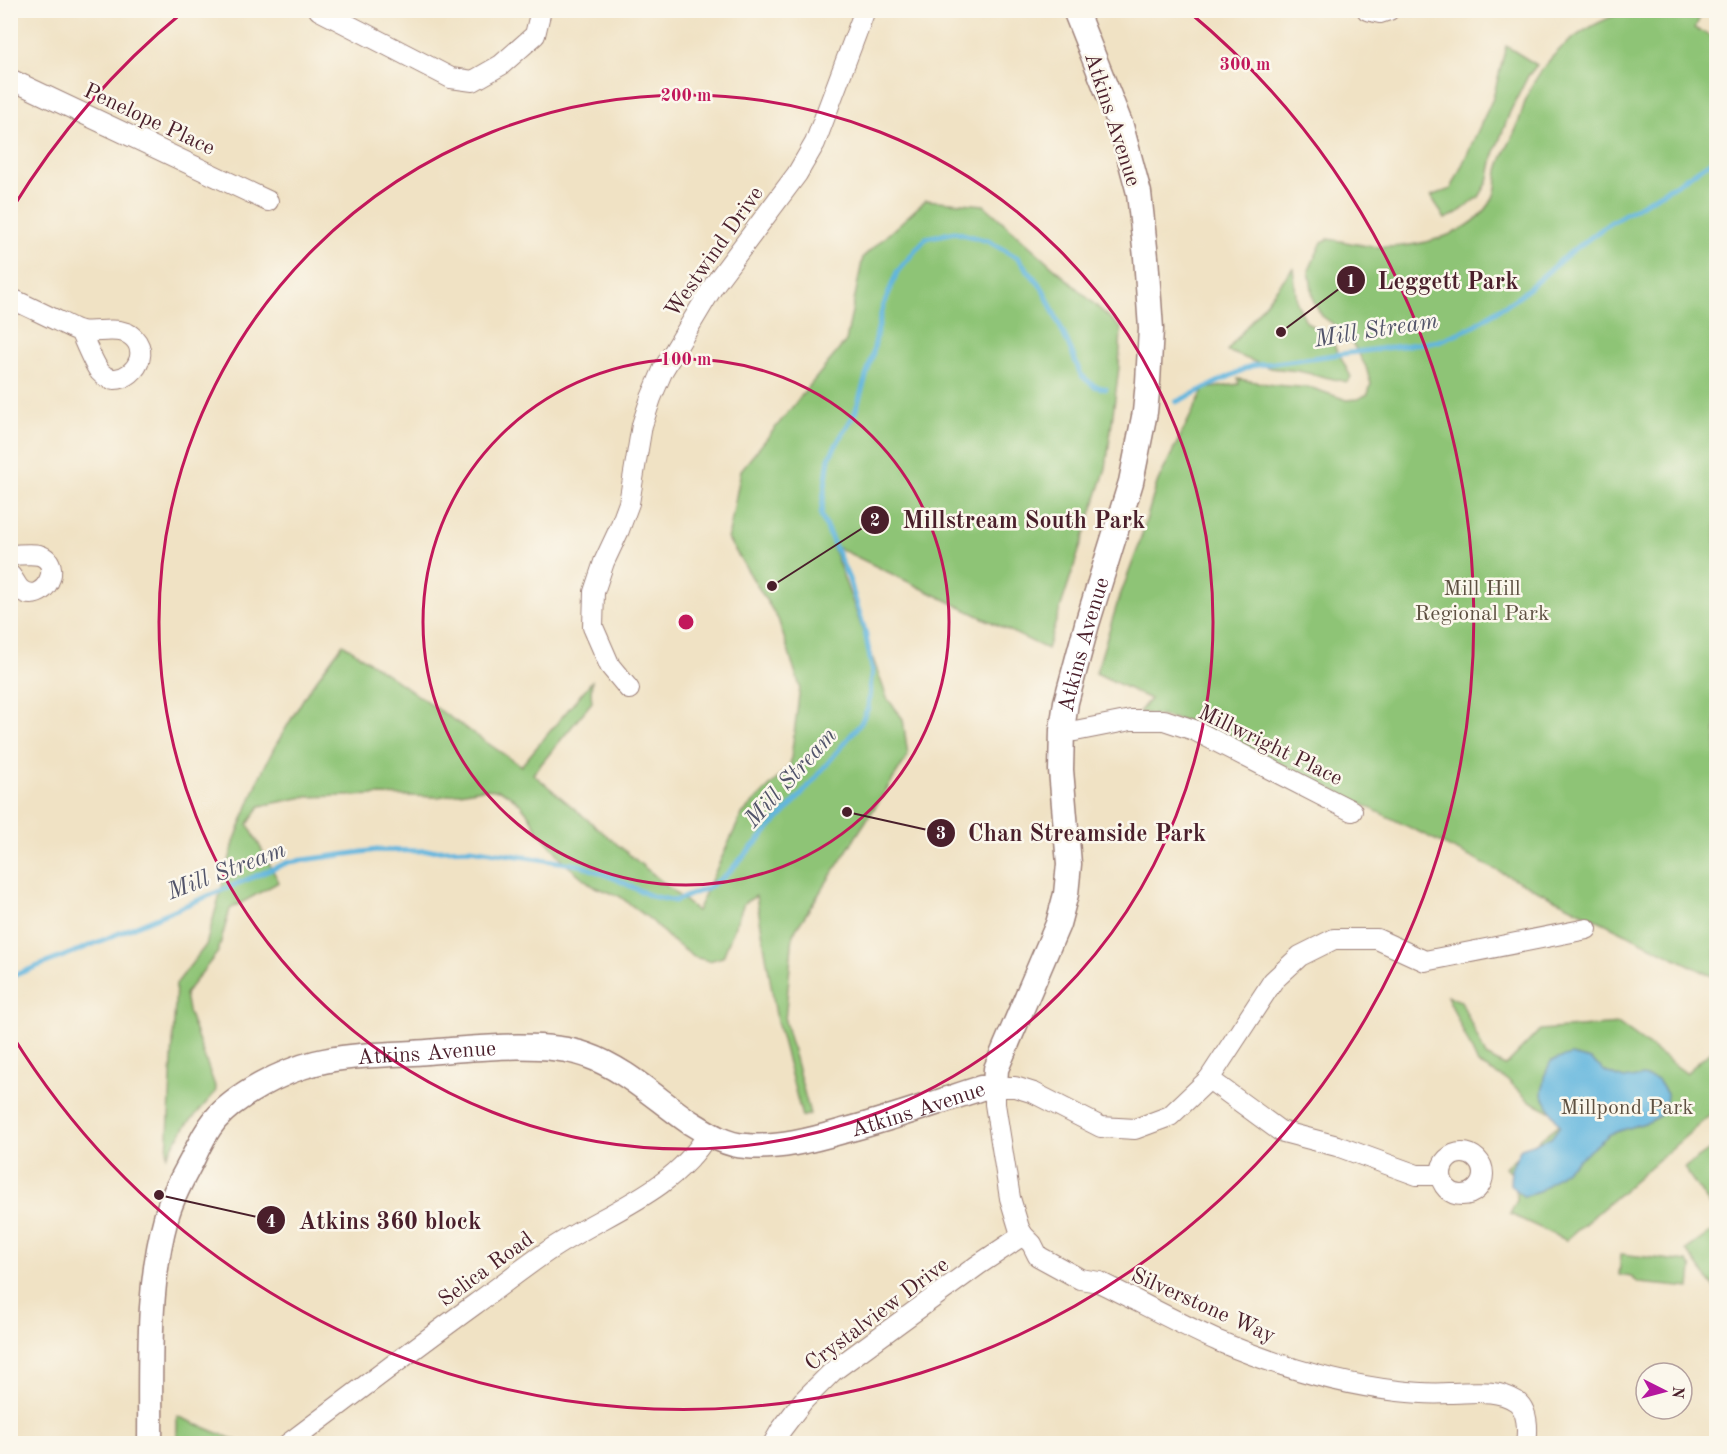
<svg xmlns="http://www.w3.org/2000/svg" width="1727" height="1454" font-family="'Old Standard TT',serif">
<rect width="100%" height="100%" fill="#fbf7ec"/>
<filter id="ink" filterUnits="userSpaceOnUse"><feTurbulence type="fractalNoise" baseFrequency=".0167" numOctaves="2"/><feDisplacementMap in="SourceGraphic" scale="12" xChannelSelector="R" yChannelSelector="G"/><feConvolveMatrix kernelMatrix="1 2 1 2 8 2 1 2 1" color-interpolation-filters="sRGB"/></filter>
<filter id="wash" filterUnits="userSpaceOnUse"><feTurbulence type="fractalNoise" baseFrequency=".008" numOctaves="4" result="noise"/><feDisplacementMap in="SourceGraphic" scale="24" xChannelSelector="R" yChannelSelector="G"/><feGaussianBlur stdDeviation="1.35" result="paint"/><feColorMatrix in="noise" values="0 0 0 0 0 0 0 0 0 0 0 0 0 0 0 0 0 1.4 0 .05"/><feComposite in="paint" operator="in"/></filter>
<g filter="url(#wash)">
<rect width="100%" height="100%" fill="#f0e2c4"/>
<!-- green -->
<g fill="#8ec476" stroke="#6c7250" stroke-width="1.5">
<path d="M 1626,11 L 1703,11 L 1695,28 L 1716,39 L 1716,978 L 1197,723 L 1139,712 L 1150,699 L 1096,673 L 1118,601 L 1138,548 L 1157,483 L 1204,389 L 1239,384 L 1238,379 L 1274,385 L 1312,388 L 1347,400 L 1358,399 L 1368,394 L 1371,384 L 1366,367 L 1356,349 L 1343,331 L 1322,316 L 1314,303 L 1309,270 L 1322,242 L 1328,239 C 1341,241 1355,244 1368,246 C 1407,250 1466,239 1489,205 C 1497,194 1496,183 1498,171 C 1500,159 1512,140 1516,129 C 1522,114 1525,96 1534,82 C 1555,45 1588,25 1626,11 Z"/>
<path d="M 1506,46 L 1537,65 L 1528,76 L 1510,112 L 1493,157 L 1488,182 L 1479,197 L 1456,214 L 1445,219 L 1431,196 L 1451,189 L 1493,98 Z"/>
<path d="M 926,200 L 984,205 L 1121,328 L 1119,367 L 1106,468 L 1047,649 L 832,545 L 887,698 L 903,719 L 908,756 L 793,934 L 785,1021 L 810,1114 L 802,1117 L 777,1021 L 756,896 L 744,903 L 723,957 L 709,961 L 694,957 L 671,940 L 652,921 L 619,896 L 593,886 L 567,865 L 536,828 L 529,815 L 520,804 L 509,795 L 499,790 L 482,789 L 438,797 L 379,795 L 304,797 L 260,806 L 248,824 L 279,882 L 230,909 L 218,952 L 185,994 L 188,1011 L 216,1089 L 215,1093 L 185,1127 L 167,1155 L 176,984 L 206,945 L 235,839 L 260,776 L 274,748 L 308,691 L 343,644 L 521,766 L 592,681 L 591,693 L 592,702 L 533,774 L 697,911 L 742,814 L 790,766 L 800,687 L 778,619 L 728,539 L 741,470 L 846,341 L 863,257 Z"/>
<path d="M 1293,268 L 1297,303 L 1306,321 L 1333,343 L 1351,377 L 1347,382 L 1298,371 L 1270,368 L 1227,351 Z"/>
<path d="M 1447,996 L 1461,1001 L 1486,1056 L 1505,1066 L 1540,1030 L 1619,1024 L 1686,1073 L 1716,1047 L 1716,1110 L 1566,1240 L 1510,1214 L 1517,1200 L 1514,1174 L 1505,1167 L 1566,1119 L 1528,1100 L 1509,1081 L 1478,1064 Z"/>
<path d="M 1711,1149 L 1716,1158 L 1716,1214 L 1684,1168 Z"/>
<path d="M 1711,1232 L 1716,1239 L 1716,1290 L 1686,1250 Z"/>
<path d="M 1621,1254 L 1687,1262 L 1692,1268 L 1690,1288 L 1639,1283 L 1631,1277 L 1619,1275 Z"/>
<path d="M 177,1416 L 242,1443 L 177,1443 Z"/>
</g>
<!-- water -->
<path fill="#62b6de" stroke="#566a84" stroke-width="1.5" d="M 1571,1055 L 1591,1060 L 1606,1072 L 1624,1079 L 1643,1076 L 1658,1080 L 1667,1094 L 1665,1112 L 1651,1121 L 1610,1134 L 1541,1190 L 1524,1197 L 1510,1184 L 1511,1169 L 1521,1148 L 1551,1138 L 1560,1126 L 1542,1095 L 1544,1077 L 1551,1061 Z"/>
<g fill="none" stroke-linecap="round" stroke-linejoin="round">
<!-- stream -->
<g stroke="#62b6de" stroke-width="5">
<path d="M 1176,402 L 1251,366 L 1439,341 L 1470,328 L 1520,296 L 1567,255 L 1610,223 L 1680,182 L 1716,158"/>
<path d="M 10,977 L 79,950 L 289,862 L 377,850 L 417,851 L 470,849 L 580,865 L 616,879 L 651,896 L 675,901 L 707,888 L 725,876 L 802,794 L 861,723 L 868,708 L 872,669 L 865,631 L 849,579 L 821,515 L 829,458 L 840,438 L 855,413 L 872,357 L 882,310 L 897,272 L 926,238 L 955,232 L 988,241 L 1018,258 L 1043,289 L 1071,350 L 1081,375 L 1094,386 L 1106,389"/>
</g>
</g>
</g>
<g filter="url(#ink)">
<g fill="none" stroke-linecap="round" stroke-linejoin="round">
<!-- minor casing -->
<g stroke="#9d8078" stroke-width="22">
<g id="minor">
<path d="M 319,10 L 451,78 L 473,81 L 501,65 L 535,35 L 541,10"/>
<path d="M 1367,10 L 1380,13 L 1389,10"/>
<path d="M 10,79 L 268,201"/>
<path d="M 10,298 C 27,306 44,314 60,322 C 67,325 74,330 81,331 C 99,334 125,323 137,342 C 151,365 117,392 100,372 C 93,363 85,342 80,331"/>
<path d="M 10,555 C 19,555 31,553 39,555 C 66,563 43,607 21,590 C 17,587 14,579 10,575"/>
<path d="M 629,689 L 610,666 L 593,627 L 594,592 L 604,562 L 619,530 L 629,503 L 642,425 L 651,398 L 663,370 L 714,285 L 797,174 L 815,143 L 865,10"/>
<path d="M 1062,730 L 1075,731 L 1131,720 L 1164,720 L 1194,730 L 1352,811"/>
<path d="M 1209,1079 L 1280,1131 L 1337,1146 L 1417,1175 L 1441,1175"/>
<circle cx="1462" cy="1174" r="21"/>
<path d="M 288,1444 C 350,1397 412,1350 474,1305 C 499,1287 523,1268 548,1251 C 602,1214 673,1193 708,1134"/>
<path d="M 773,1444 L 781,1430 L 803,1401 L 833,1371 L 978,1265 L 1023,1235"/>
<path d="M 1526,1444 C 1528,1430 1528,1410 1516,1401 C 1496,1388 1471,1393 1449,1393 C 1432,1394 1415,1393 1398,1391 C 1337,1384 1275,1365 1218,1341 C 1178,1323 1138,1301 1099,1282 L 1080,1279 L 1038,1256 L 1032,1244 L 1023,1235 L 1019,1228 L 1010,1198 L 995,1104 L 995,1087 L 1015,1087 L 1034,1093 L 1101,1127 L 1135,1129 L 1170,1116 L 1209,1079 L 1273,981 L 1300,956 L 1334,939 L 1377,939 L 1425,961 L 1587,929"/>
</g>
</g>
<!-- tertiary casing -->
<g stroke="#9d8078" stroke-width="27">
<g id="tertiary">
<path id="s1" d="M 150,1444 C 151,1370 146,1290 166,1218 C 171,1198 182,1179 192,1160 C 198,1147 206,1131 215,1120 C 236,1095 283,1071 315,1063 C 346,1055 380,1055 413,1053 C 461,1050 541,1039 586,1055 C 624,1068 655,1098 688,1121 C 706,1132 724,1145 746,1146 C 778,1149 812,1140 843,1131 C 890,1119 935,1103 981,1088 L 995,1087 L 996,1069 L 1058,924 L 1066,894 L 1069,864 L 1061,770 L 1062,730 L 1066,702 L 1087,624 L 1131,482 L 1145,412 L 1148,382 L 1151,329 L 1146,257 L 1139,193 L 1121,126 L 1075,10"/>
</g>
</g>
<!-- minor -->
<use href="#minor" stroke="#fff" stroke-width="20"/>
<!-- tertiary -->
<use href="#tertiary" stroke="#fff" stroke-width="24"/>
</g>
</g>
<!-- distance rings -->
<g fill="none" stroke="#c2185b" stroke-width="3">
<circle cx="686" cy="622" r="263"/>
<circle cx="686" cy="622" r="527"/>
<path d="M12 209A790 790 0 0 1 183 12M1189 12A790 790 0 1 1 12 1035"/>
</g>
<g text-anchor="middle" stroke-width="5" stroke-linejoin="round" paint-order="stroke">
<!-- street labels -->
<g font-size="22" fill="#4a1f2b" stroke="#fbf7ec">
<text transform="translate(150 118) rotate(25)" y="8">Penelope Place</text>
<text transform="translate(1114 119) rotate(72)" y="8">Atkins Avenue</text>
<text transform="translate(713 251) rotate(-55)" y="8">Westwind Drive</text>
<text dy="8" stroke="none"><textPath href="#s1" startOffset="1629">Atkins Avenue</textPath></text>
<text transform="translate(1271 744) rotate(26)" y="8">Millwright Place</text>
<text dy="8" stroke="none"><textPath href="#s1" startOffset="566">Atkins Avenue</textPath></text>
<text dy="8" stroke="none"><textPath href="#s1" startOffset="1089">Atkins Avenue</textPath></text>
<text transform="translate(485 1268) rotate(-36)" y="8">Selica Road</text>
<text transform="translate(1204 1304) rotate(24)" y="8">Silverstone Way</text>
<text transform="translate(876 1313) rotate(-37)" y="8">Crystalview Drive</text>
</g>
<!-- park labels -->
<g font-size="22" fill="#5e5142" stroke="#fbf7ec">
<text x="1482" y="595">Mill Hill<tspan x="1482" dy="25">Regional Park</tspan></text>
<text x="1627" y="1114">Millpond Park</text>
</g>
<!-- water labels -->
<g font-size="24" font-style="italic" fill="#52546a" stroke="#fbf7ec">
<text transform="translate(1376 329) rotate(-9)" y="8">Mill Stream</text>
<text transform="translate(790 777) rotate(-48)" y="8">Mill Stream</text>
<text transform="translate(226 870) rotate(-21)" y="8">Mill Stream</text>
</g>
</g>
<circle cx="686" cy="622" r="9" fill="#c2185b" stroke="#fbf7ec" stroke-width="3"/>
<g font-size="18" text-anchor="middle" font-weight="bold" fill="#c2185b" stroke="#fbf7ec" stroke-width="5" stroke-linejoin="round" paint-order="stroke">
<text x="1245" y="70">300 m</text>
<text x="686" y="101">200 m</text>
<text x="686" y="365">100 m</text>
</g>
<!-- callouts -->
<path fill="none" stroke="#4a1f2b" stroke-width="2" d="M1281 332L1351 280M772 586L875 520M847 812L941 833M159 1195L271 1220"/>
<g fill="#4a1f2b" stroke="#fbf7ec" stroke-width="2">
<circle cx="1281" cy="332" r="6"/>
<circle cx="772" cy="586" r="6"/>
<circle cx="847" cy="812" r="6"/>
<circle cx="159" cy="1195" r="6"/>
<circle cx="1351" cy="280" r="15"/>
<circle cx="875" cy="520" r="15"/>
<circle cx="941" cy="833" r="15"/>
<circle cx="271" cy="1220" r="15"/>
</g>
<g font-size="18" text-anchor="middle" font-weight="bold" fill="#fff">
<text x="1351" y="287">1</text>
<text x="875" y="526">2</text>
<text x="941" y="839">3</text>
<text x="271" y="1227">4</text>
</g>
<g font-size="24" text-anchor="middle" font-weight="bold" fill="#4a1f2b" stroke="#fbf7ec" stroke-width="5" stroke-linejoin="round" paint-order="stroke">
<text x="1448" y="289">Leggett Park</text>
<text x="1024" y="528">Millstream South Park</text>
<text x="1087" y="841">Chan Streamside Park</text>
<text x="390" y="1229">Atkins 360 block</text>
</g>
<!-- margin -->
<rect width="1727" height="1454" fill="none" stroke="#fbf7ec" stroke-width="36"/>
<!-- north arrow -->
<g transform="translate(1664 1391) rotate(96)"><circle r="28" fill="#fbf7ec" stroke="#b4a19f" stroke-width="1.5"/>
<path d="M0-4.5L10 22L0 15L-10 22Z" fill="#b5179e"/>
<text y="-9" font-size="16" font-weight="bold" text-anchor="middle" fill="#4a1f2b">N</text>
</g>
</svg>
